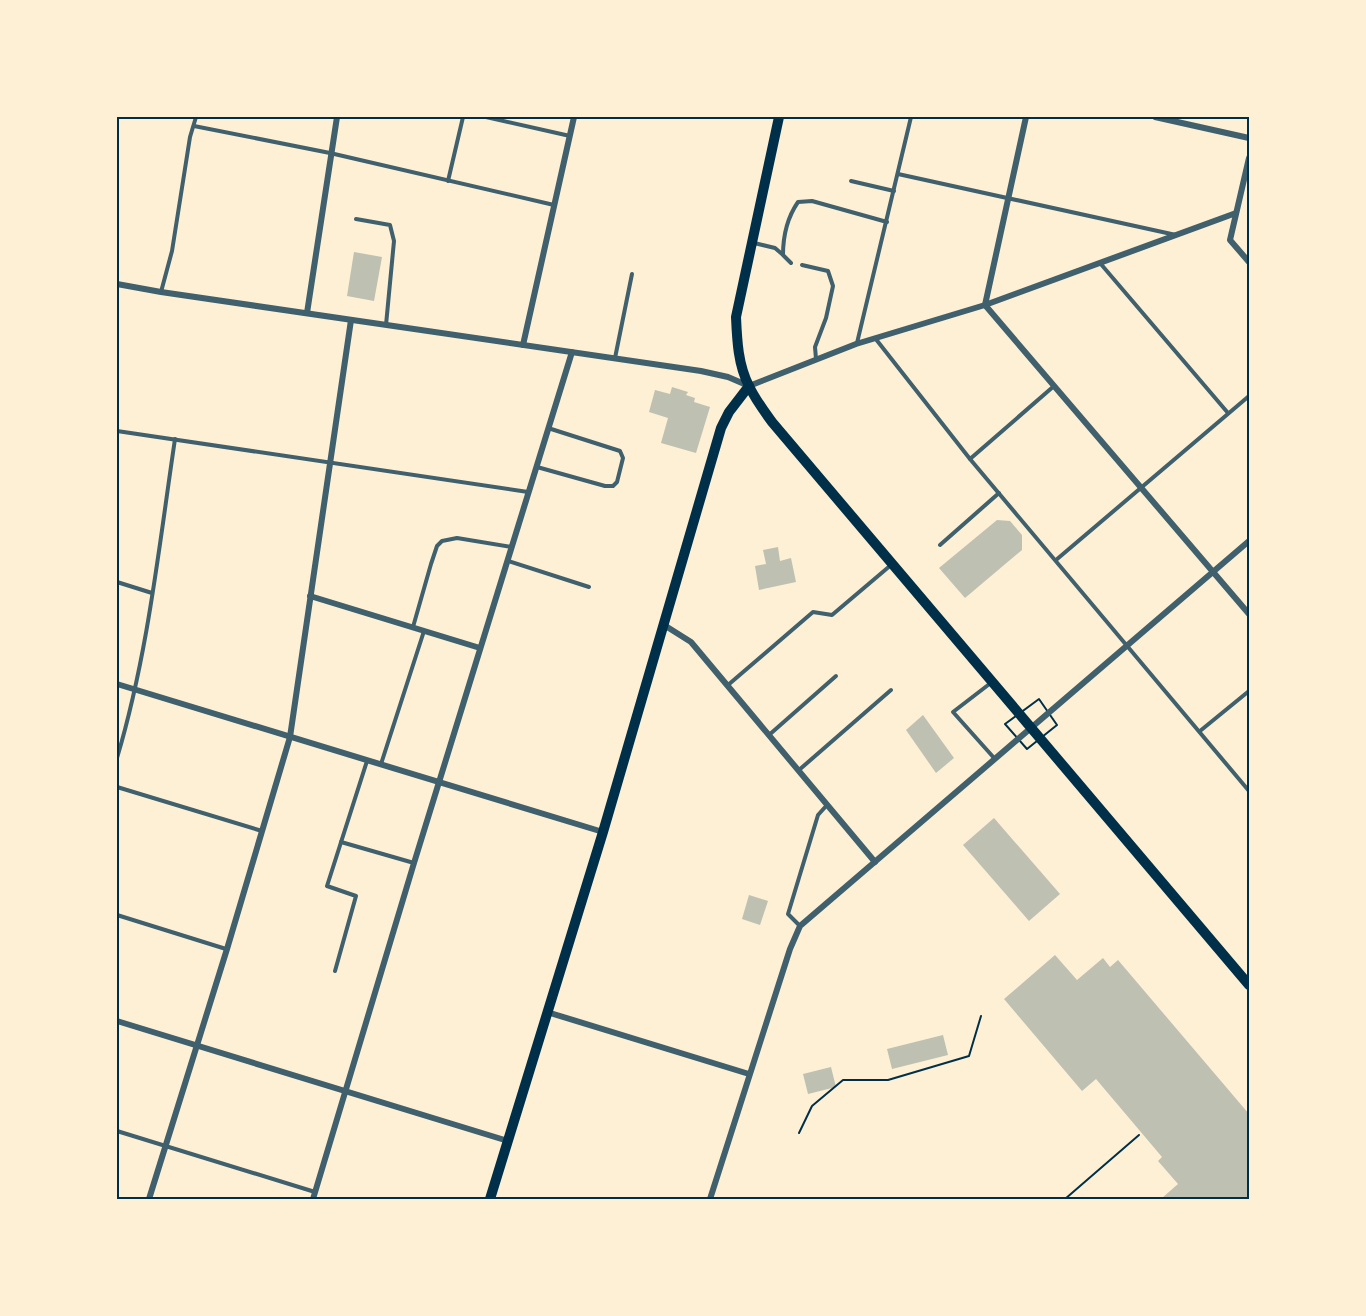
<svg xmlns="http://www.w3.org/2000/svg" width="1366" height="1316" font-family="'IBM Plex Sans',sans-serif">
<rect width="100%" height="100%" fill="#fdf0d5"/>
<!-- building -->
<g fill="#bec0b2">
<path d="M 354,252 L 382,257 L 374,301 L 347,296 Z"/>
<path d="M 672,387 L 688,392 L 686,395 L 695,398 L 694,402 L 710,407 L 696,453 L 661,443 L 668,418 L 649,412 L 655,390 L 670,394 Z"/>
<path d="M 997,520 L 1010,521 L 1022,535 L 1022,550 L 965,598 L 939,568 Z"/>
<path d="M 778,547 L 780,561 L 791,558 L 796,582 L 759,590 L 755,566 L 766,564 L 763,550 Z"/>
<path d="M 923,715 L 954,758 L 936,773 L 906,730 Z"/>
<path d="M 994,818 L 1060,894 L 1029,921 L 963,845 Z"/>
<path d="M 749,895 L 768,901 L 760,925 L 742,919 Z"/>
<path d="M 1055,955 L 1077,980 L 1103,958 L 1110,967 L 1118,960 L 1249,1114 L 1249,1199 L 1163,1199 L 1162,1198 L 1178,1184 L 1158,1161 L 1162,1157 L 1096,1079 L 1082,1091 L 1004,999 Z"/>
<path d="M 943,1035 L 948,1055 L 892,1069 L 887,1049 Z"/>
<path d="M 831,1067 L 836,1087 L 808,1094 L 803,1074 Z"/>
</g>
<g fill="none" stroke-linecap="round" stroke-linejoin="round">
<!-- path -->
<g stroke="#003049" stroke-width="2">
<path d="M 1039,699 L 1057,725 L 1027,749 L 1005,724 Z"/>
<path d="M 799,1133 L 812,1106 L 843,1080 L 888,1080 L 969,1056 L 981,1016"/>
<path d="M 1065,1199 L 1139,1135"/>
</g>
<!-- service -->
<g stroke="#3f606c" stroke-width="4">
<path d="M 486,117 L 570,136"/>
<path d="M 194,126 L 330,153 L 554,205"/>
<path d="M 898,174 L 1176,235"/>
<path d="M 448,181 L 463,117"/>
<path d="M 851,181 L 894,191"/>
<path d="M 356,219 L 390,225 L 394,241 L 386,325"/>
<path d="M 754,243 L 775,248 L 782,254"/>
<path d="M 791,263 L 783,255 C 783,236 787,218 798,202 L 812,201 L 887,222"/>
<path d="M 1100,263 L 1228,413"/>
<path d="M 802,265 L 828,271 L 833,286 L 826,318 L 815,347 L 816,359"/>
<path d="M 161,292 L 172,251 L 190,137 L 196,117"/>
<path d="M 875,338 L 970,459 L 1249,791"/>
<path d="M 857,343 L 911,117"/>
<path d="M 615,358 L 632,274"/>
<path d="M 117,431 L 528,492"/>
<path d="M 970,459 L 1054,386"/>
<path d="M 537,467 L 605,486 L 613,486 L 617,482 L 623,458 L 620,451 L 548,428"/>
<path d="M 940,545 L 999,493"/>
<path d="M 1056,560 L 1249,396"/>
<path d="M 508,561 L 589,587"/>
<path d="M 117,582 L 152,593"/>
<path d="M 413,627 L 431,564 L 437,546 L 442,541 L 457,538 L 512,547"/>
<path d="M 992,682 L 953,712 L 995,759"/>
<path d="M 728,685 L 813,612 L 832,615 L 891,565"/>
<path d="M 1200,731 L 1249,691"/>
<path d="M 769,735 L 836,676"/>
<path d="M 117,758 C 148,654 159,546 175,439"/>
<path d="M 381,764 L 424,631"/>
<path d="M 799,770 L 891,690"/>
<path d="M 117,787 L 262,831"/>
<path d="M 341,842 L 414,863"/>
<path d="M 117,915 L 226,949"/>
<path d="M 800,926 L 788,914 L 818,815 L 827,805"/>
<path d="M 335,971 L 356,896 L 327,886 L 367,761"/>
<path d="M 117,1131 L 315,1192"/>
</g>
<!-- minor -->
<g stroke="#3f606c" stroke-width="6">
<path d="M 1026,117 L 985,305 L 1249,614"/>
<path d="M 1155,117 L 1249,138"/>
<path d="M 1249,158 L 1230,240 L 1249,262"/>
<path d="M 117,284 L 161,292 L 701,371 L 728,377 L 749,386 L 856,344 L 985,305 L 1236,213"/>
<path d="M 307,313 L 337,117"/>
<path d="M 523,345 L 574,117"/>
<path d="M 310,596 L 480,648"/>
<path d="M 664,625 L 691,642 L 875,862"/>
<path d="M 117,684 L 603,832"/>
<path d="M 547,1012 L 749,1074"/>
<path d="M 117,1021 L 508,1141"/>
<path d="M 149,1199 L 227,949 L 290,737 L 351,320"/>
<path d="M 313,1199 L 414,863 L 572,352"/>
<path d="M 710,1199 L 790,949 L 800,926 L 1249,541"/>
</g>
<!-- primary -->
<g stroke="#003049" stroke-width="10">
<path d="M 779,117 L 736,317 C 737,340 738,365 749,386 C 755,399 764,411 772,422 L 1249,985"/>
<path d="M 490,1199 L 603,832 L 721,428 L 729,412 L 749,386"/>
</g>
</g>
<!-- border -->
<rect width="1366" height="1316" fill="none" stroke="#fdf0d5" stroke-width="237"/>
<rect x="118" y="118" width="1130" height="1080" fill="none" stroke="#003049" stroke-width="2"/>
</svg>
